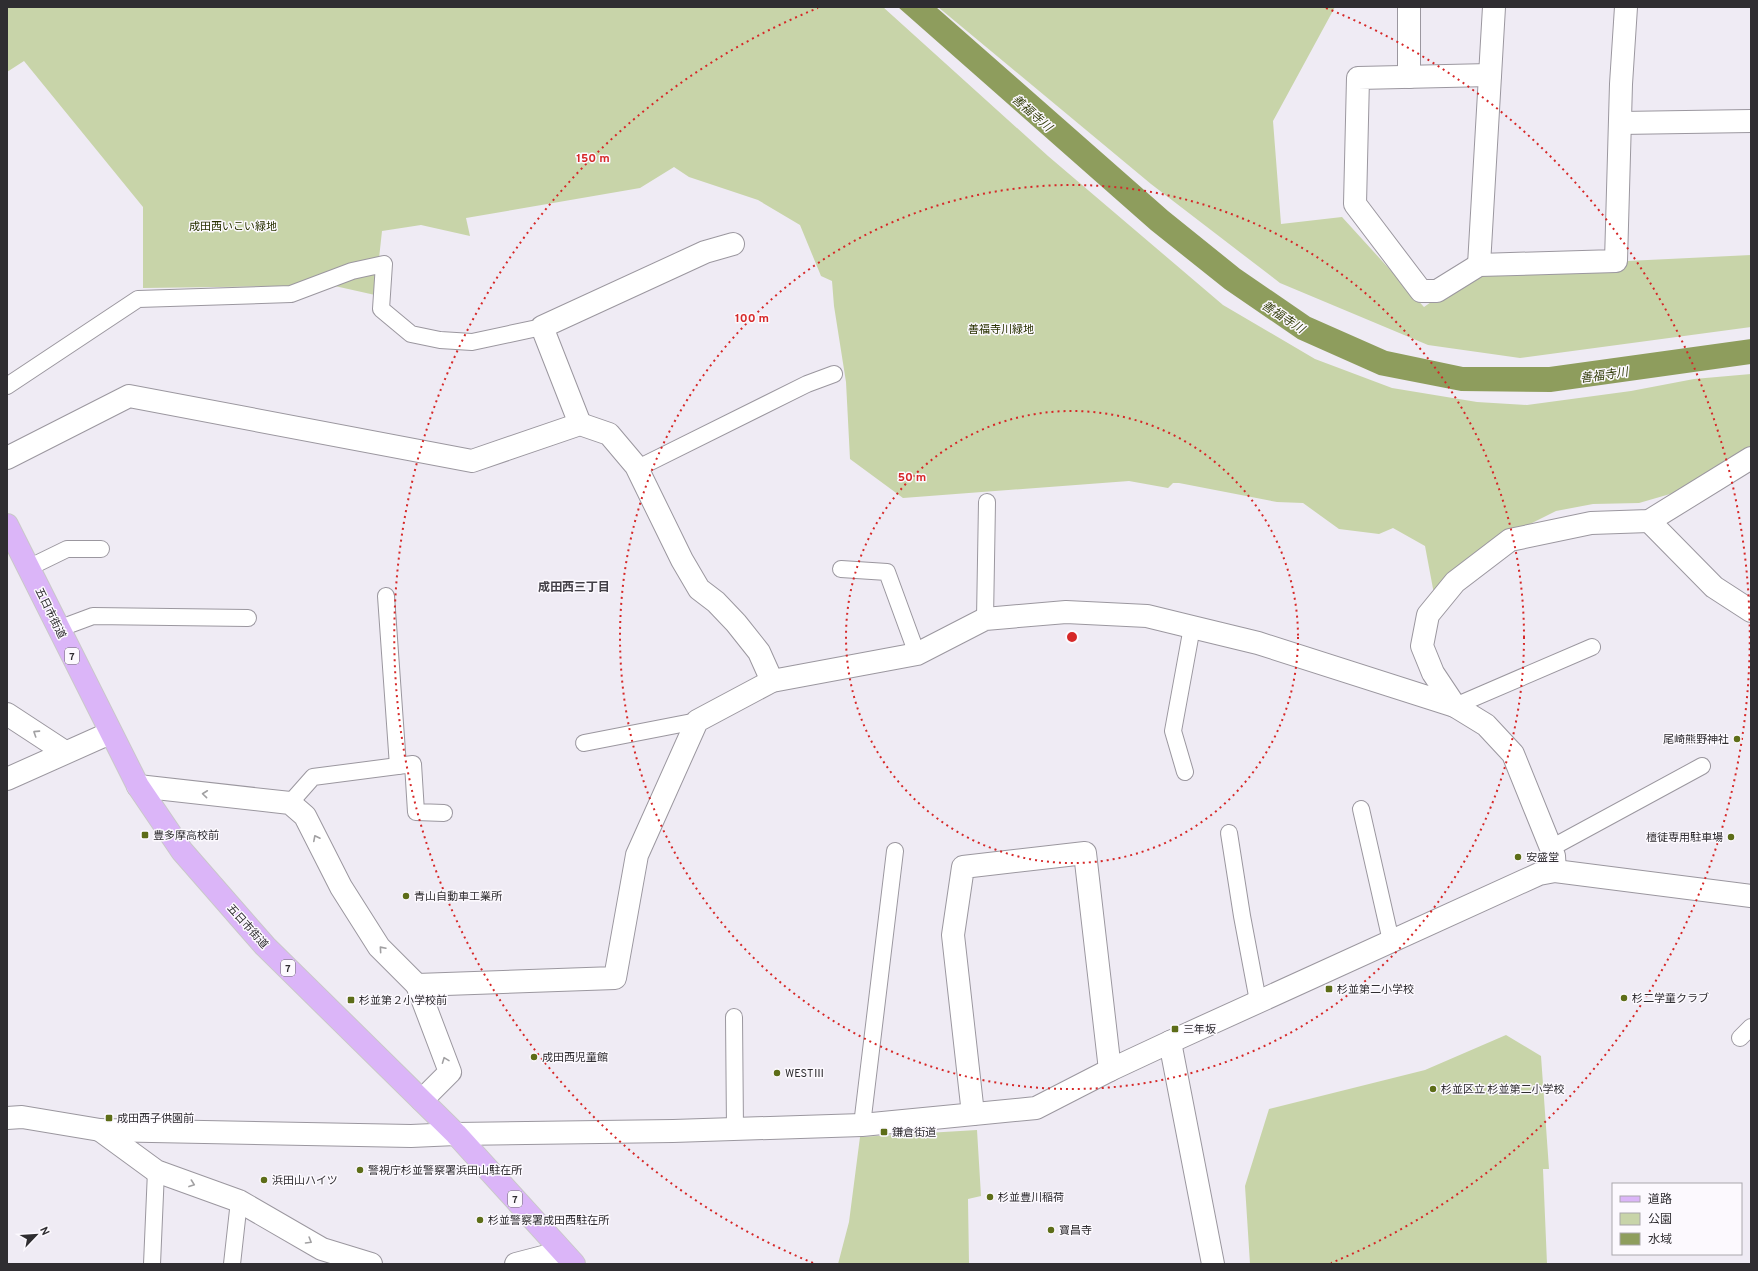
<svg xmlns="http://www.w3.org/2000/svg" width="1758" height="1271" font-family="Overpass,'Noto Sans JP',sans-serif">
<rect width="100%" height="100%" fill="#efebf4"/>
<!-- green -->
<g fill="#c8d4a9">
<path d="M 7,7 L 883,7 L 1048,156 L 1223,305 L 1315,359 L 1392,388 L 1477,402 L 1527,405 L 1631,391 L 1694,379 L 1751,374 L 1751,448 L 1677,492 L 1639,503 L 1593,504 L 1556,511 L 1512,533 L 1434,594 L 1425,546 L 1393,528 L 1379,534 L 1339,529 L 1303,503 L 1277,502 L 1179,483 L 1173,483 L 1168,488 L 1129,481 L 903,498 L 850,459 L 846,382 L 834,306 L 832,281 L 821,276 L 800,225 L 758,200 L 689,177 L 674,167 L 640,188 L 466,218 L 470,236 L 421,225 L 382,231 L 375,295 L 308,280 L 290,286 L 143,288 L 143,207 L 24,61 L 7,72 Z"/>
<path d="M 938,7 L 1335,7 L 1273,121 L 1281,224 L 1342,217 L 1424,307 L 1480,268 L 1751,255 L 1751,327 L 1520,358 L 1428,345 L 1280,283 L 1151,184 Z"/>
<path d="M 1506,1035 L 1541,1056 L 1549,1169 L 1543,1169 L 1547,1264 L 1250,1264 L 1245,1186 L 1269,1109 L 1425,1070 Z"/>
<path d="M 977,1130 L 981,1196 L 968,1199 L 969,1264 L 838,1264 L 849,1222 L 860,1137 Z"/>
</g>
<!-- water -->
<path fill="#8e9d5d" d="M 898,7 L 936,7 L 1168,211 L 1240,269 L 1310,317 L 1387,351 L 1463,367 L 1549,367 L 1751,339 L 1751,364 L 1551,392 L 1461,391 L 1379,375 L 1298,339 L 1225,289 L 1151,230 Z"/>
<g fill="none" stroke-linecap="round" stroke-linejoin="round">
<!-- lane casing -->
<g stroke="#9b979f" stroke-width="18">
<g id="lane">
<path d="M 7,386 L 138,299 L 291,294 L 352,271 L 384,264 L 381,309 L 411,334 L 440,340 L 472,342 L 542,327"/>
<path d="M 638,468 L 807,384 L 834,374"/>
<path d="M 28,568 L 67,549 L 101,549"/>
<path d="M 841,569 L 887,572 L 917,654"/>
<path d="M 386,596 L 398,766"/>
<path d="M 985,619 L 987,502"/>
<path d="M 58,629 L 93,616 L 248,618"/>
<path d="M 1455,706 L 1592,647"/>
<path d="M 584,743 L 697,721"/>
<path d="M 1185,772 L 1173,731 L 1192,627"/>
<path d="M 290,803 L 313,777 L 413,764 L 416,812 L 444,813"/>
<path d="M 1361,809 L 1391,941"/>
<path d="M 1229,833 L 1242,916 L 1258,1001"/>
<path d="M 1551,848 L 1702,766"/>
<path d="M 734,1017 L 735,1129"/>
<path d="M 1740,1038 L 1751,1027"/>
<path d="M 862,1125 L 895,851"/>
<path d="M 152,1264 L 156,1171"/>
<path d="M 232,1264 L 239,1201"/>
</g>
</g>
<!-- street casing -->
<g stroke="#9b979f" stroke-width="24">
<g id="street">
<path d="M 1490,75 L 1358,78 L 1355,204 L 1421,291 L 1437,291 L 1479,265 L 1616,261 L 1621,84 L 1626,7"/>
<path d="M 1409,77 L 1409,7"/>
<path d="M 1620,123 L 1751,121"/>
<path d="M 1479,265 L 1494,7"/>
<path d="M 580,424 L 542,327 L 705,252 L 733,244"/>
<path d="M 7,458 L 129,396 L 472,461 L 580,424 L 609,434 L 636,466 L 682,560 L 699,589 L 716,602 L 736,623 L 759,652 L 772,681"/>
<path d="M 1649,521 L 1714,587 L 1751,611"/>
<path d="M 7,714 L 65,752"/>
<path d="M 7,779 L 110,733"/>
<path d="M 138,786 L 290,803 L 305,816 L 341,887 L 379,947 L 417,985 L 450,1072 L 422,1100"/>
<path d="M 1555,871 L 1554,856 L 1551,848 L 1513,754 L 1486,725 L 1455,706 L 1433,673 L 1422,646 L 1428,615 L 1455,582 L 1510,540 L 1591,523 L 1649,521 L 1751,458"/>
<path d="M 417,985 L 615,978 L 637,855 L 697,721 L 772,681 L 917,654 L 985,619 L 1066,612 L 1147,616 L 1192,627 L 1258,643 L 1455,706"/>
<path d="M 1170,1042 L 1213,1264"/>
<path d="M 973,1114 L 953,935 L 963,867 L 1085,853 L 1110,1070"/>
<path d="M 7,1118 L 22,1117 L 100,1130 L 411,1136 L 456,1134"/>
<path d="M 100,1130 L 156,1171 L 239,1201 L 322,1249 L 371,1264"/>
<path d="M 516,1264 L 562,1252"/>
</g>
</g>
<!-- secondary casing -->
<g stroke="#9b979f" stroke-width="24">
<path id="secondary" d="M 456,1134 L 673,1131 L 862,1125 L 1036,1108 L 1110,1070 L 1170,1042 L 1539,874 L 1555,871 L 1751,896"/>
</g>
<!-- primary casing -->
<g stroke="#c9c8c9" stroke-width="24">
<path id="primary" d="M 7,525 L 138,786 L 182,851 L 265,946 L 456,1134 L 574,1264"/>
</g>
<!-- lane -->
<use href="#lane" stroke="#fff" stroke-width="16"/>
<!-- street -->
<use href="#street" stroke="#fff" stroke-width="22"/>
<!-- secondary -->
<use href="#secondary" stroke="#fff" stroke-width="22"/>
<!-- primary -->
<use href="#primary" stroke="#dbb5f8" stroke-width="22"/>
</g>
<!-- one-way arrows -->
<defs><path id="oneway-chevron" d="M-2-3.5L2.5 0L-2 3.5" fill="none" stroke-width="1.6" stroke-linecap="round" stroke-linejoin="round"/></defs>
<g stroke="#a1a0a2">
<use href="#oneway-chevron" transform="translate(36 733) rotate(-147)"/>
<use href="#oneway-chevron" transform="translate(205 794) rotate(-174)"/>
<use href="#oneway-chevron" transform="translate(316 838) rotate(-117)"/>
<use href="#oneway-chevron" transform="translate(382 949) rotate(-131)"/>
<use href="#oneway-chevron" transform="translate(445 1060) rotate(-111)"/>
<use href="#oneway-chevron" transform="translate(192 1184) rotate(20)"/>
<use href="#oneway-chevron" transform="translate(309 1241) rotate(31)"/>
</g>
<!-- distance rings -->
<g fill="none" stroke="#d62828" stroke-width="2" stroke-dasharray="2 4">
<circle cx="1072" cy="637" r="226"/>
<circle cx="1072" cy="637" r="452"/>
<path d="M813 1263A678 678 0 0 1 818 8M1326 8A678 678 0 0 1 1331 1263"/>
</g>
<!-- markers -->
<g fill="#5d6d18" stroke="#fcf9fe" stroke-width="1.5">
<circle cx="1737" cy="739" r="4"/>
<rect x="141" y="831" width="8" height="8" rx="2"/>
<circle cx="1731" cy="837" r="4"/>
<circle cx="1518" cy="857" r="4"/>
<circle cx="406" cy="896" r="4"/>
<rect x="1325" y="985" width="8" height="8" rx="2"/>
<circle cx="1624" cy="998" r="4"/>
<rect x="347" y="996" width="8" height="8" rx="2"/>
<rect x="1171" y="1025" width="8" height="8" rx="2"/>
<circle cx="534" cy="1057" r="4"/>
<circle cx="777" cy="1073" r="4"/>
<circle cx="1433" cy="1089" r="4"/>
<rect x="105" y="1114" width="8" height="8" rx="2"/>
<rect x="880" y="1128" width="8" height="8" rx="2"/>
<circle cx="360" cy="1170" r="4"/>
<circle cx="264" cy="1180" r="4"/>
<circle cx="990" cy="1197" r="4"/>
<circle cx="480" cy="1220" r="4"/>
<circle cx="1051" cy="1230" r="4"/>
</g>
<g text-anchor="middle" stroke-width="3" stroke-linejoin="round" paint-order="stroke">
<!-- shield labels -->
<g fill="#fcf9fe" stroke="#6c6a6e" stroke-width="1">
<rect x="65" y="648" width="14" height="16" rx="3"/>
<rect x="281" y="960" width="14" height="16" rx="3"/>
<rect x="508" y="1191" width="14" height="16" rx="3"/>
</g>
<g font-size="10" font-weight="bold" fill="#2f2d31">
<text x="72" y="660">7</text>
<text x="288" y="972">7</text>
<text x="515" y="1203">7</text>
</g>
<!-- park labels -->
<g font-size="11" fill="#283100" stroke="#fcf9fe">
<text x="233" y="230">成田西いこい緑地</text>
<text x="1001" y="333">善福寺川緑地</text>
</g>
<!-- street labels -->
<g font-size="11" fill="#2f2d31" stroke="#fcf9fe">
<text transform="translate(51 613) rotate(64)" y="4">五日市街道</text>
<text transform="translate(248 926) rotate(48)" y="4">五日市街道</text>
</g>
<!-- poi labels -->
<g font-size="11" fill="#2f2d31" stroke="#fcf9fe" text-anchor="start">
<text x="1729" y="743" text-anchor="end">尾崎熊野神社</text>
<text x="153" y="839">豊多摩高校前</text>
<text x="1723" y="841" text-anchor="end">檀徒専用駐車場</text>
<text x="1526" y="861">安盛堂</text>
<text x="414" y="900">青山自動車工業所</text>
<text x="1337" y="993">杉並第二小学校</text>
<text x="1632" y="1002">杉二学童クラブ</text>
<text x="359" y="1004">杉並第２小学校前</text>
<text x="1183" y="1033">三年坂</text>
<text x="542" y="1061">成田西児童館</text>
<text x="785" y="1077">WESTⅢ</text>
<text x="1441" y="1093">杉並区立 杉並第二小学校</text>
<text x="117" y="1122">成田西子供園前</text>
<text x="892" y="1136">鎌倉街道</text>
<text x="368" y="1174">警視庁杉並警察署浜田山駐在所</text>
<text x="272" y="1184">浜田山ハイツ</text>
<text x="998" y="1201">杉並豊川稲荷</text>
<text x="488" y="1224">杉並警察署成田西駐在所</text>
<text x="1059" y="1234">寶昌寺</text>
</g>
<!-- water labels -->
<g font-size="12" font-style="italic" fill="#37410f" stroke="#fcf9fe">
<text transform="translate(1032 113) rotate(41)" y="4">善福寺川</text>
<text transform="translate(1283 317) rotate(33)" y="4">善福寺川</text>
<text transform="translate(1604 375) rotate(-8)" y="4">善福寺川</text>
</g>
<!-- neighbourhood labels -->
<g font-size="12" font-weight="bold" fill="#434047" stroke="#fcf9fe">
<text x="574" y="591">成田西三丁目</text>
</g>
</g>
<circle cx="1072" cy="637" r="6" fill="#d62828" stroke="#fcf9fe" stroke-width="2"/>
<g font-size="12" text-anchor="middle" font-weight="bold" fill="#d62828" stroke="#fcf9fe" stroke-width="3" stroke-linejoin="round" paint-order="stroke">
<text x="593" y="162">150 m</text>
<text x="752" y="322">100 m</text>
<text x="912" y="481">50 m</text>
</g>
<!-- border -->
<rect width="1758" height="1271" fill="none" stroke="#2f2d31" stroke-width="16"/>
<!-- legend -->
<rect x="1612" y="1183" width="130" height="72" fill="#fcf9fe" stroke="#aaa7ac"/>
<rect x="1620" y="1196" width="20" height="6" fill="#dbb5f8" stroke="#aaa7ac"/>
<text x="1648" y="1203" font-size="12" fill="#2f2d31">道路</text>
<rect x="1620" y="1213" width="20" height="12" fill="#c8d4a9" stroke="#aaa7ac"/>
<text x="1648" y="1223" font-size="12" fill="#2f2d31">公園</text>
<rect x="1620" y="1233" width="20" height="12" fill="#8e9d5d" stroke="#aaa7ac"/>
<text x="1648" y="1243" font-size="12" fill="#2f2d31">水域</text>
<!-- north arrow -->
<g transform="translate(36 1235) rotate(65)" stroke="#fcf9fe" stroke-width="3" paint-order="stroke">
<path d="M0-3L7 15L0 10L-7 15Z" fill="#2f2d31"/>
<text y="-6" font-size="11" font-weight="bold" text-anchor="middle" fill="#2f2d31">N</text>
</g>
</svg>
